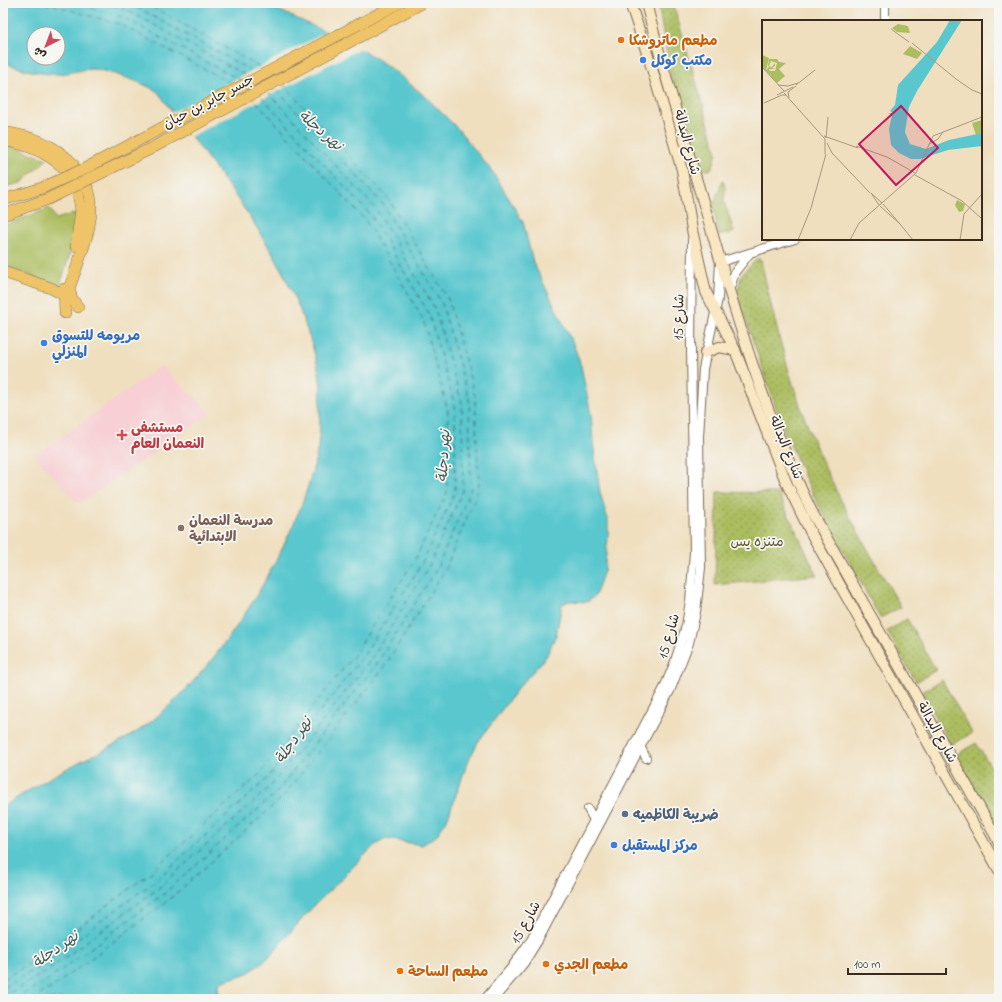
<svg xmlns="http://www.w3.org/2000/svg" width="1002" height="1002" font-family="'Indie Flower','Playpen Sans Arabic',sans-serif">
<defs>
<pattern id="park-dots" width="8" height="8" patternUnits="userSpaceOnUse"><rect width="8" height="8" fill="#acbd61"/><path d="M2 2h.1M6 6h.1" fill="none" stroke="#8d9a4f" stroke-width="1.8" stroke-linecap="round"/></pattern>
</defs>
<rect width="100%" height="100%" fill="#f6f6f2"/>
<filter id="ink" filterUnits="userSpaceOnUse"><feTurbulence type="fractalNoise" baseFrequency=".025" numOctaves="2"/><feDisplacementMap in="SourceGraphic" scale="8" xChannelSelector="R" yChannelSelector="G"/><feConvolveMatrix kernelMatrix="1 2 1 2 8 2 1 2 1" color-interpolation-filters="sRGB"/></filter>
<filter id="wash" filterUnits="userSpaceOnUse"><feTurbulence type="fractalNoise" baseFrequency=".012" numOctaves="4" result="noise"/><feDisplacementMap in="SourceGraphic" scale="16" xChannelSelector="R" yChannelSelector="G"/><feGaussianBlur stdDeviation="0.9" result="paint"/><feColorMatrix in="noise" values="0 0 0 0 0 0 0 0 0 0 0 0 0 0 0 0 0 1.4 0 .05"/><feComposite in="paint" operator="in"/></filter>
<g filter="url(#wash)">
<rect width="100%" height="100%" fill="#efdfbf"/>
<!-- built -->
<path fill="#f7cfd4" d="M 161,366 L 211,413 L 79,504 L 35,456 Z"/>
<!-- grass -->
<g fill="#acbd61" stroke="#747440">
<path d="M 3,145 L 11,146 L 47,159 L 21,183 L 3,187 Z"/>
<path d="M 723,180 L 725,187 L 724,201 L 734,232 L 719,236 L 713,205 Z"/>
<path d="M 49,208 L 56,219 L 77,213 L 73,243 L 60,286 L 3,266 L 3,226 Z"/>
</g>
<!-- park -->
<g fill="url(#park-dots)" stroke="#747440">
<path d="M 658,3 L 673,3 L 717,153 L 713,166 L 710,170 L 698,169 L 671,79 Z"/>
<path d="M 758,258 L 761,260 C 775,326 792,392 819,454 C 842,507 872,557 901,607 L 880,618 L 812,493 L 785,433 L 737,295 L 741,275 Z"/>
<path d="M 717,492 L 778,493 L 817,575 L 715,585 Z"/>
<path d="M 907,619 L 936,670 L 916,682 L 887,631 Z"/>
<path d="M 942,680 L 972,733 L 951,745 L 921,692 Z"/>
<path d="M 976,743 L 999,780 L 999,832 L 956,755 Z"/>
</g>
<!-- water -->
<path fill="#5ac7cf" stroke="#4a7876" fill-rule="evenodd" d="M 3,3 L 263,3 L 324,31 L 376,58 L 398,74 L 428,99 L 458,129 L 494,174 L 523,222 L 533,262 L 574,346 L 581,366 L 591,415 L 593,442 L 600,493 L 608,520 L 608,538 L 604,571 L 595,596 L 587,602 L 569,601 L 562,604 L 556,635 L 546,657 L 517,689 L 478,742 L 467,764 L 447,820 L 436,836 L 422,845 L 386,839 L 375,845 L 311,909 L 265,961 L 248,973 L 220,982 L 218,990 L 221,999 L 3,999 L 3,807 C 28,790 54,775 81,761 C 104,750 127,740 148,724 C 197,686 244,622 273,566 C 293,529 314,481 319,439 C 320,429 320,418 320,408 C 320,399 322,389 320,380 C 318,361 311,342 305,324 C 274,235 213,168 158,92 C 147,84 105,69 91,69 C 77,70 65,75 51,74 C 35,73 18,68 3,62 ZM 34,34 L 58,34 L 58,58 L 34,58 Z"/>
<!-- pier -->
<path fill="#efdfbf" d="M 328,31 L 361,48 L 190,137 L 171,113 Z"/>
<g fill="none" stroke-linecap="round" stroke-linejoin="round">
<!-- ferry -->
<g stroke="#445953" stroke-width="1" stroke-dasharray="5 4" stroke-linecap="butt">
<path d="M 45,3 L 119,24 L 233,84"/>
<path d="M 74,3 L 122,17 L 242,81"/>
<path d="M 104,3 L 125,9 L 249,77"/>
<path d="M 129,3 L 255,73"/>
<path d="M 145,3 L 263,69"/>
<path d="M 3,979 L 36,960 L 149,874 L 260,774 L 354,655 L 414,561 L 447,493 L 448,411 L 423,319 L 366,221 L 253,98"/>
<path d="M 3,988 L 40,966 L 155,881 L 266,780 L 362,658 L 422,563 L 455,492 L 455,407 L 429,314 L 371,215 L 261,96"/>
<path d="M 3,997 L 44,973 L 160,887 L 271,786 L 369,662 L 429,566 L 463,490 L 462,403 L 435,309 L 376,209 L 268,92"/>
<path d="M 15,999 L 48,980 L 165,893 L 277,792 L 376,665 L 437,568 L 471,489 L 469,399 L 442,304 L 382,203 L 275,88"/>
<path d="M 31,999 L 53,987 L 170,899 L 282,798 L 383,669 L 445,570 L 479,488 L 475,396 L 448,299 L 387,197 L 282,83"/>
</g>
</g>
</g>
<g filter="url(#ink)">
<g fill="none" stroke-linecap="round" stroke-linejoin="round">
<!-- tertiary casing -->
<g stroke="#7a6956" stroke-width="10">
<g id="tertiary">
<path d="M 885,21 L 885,3"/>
<path d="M 729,291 L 735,272 L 750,253"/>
<path d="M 641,748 L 646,758"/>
<path d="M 588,809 L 594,820"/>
<path d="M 485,999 L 511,968 L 530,941 L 664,688 L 674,664 L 686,626 L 690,601 L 694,552 L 691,349 L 692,240"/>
<path d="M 494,999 L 524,963 L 539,939 L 670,691 L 689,643 L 696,612 L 701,568 L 699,437 L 703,369 L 718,299 L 720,262 L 795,239"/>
</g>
</g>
<!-- secondary casing -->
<g stroke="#7a6956" stroke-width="12">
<g id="secondary">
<path d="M 630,3 L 650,62 L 682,170 L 692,230 L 706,292 L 735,350 L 786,482 L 811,533 L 999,870"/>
<path d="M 646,3 C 664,74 686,144 707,215 C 736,316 766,419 813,514 L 999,842"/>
<path d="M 705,353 L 719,347 L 735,350"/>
</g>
</g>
<!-- primary casing -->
<g stroke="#7a6956" stroke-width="12">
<g id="primary">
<path d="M 3,132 C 32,137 51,142 73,164"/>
<path d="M 3,140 C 26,144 47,152 64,168"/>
<path d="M 76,246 L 81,210 L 78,193"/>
<path d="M 3,272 L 51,288 L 64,295"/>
<path d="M 64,289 L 65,313"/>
<path d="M 78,307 L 72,299 L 69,289 C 78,261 99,217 88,189"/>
</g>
</g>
<!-- tertiary -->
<use href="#tertiary" stroke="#fff" stroke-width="8"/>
<!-- secondary -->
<use href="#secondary" stroke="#f9e7c3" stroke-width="10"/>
<!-- primary -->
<use href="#primary" stroke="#efc469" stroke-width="11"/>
<!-- primary-bridge casing -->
<g stroke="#7a6956" stroke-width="12" stroke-linecap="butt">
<g id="primary-bridge">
<path d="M 3,200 L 42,188 L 84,169 L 399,3"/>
<path d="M 3,215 L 48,199 L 152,148 L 422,3"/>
</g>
</g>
<!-- primary-bridge -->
<use href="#primary-bridge" stroke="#efc469" stroke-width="11"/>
</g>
</g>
<!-- markers -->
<g fill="#e8710a" stroke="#f6f6f2" stroke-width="1.5">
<circle cx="621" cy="40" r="4"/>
<circle cx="546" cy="964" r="4"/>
<circle cx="400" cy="971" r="4"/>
</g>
<g fill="#3f7fe0" stroke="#f6f6f2" stroke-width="1.5">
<circle cx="643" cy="60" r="4"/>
<circle cx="44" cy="343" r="4"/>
<circle cx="614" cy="845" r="4"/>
</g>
<path fill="#e0444e" stroke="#f6f6f2" stroke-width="1.5" d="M120 429h4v4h4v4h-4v4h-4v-4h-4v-4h4z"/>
<circle fill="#8d6e63" stroke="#f6f6f2" stroke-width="1.5" cx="181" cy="528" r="4"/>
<circle fill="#5c6f8a" stroke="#f6f6f2" stroke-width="1.5" cx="625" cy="814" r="4"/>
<g text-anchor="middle" stroke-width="3.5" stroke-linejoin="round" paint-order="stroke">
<!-- food labels -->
<g font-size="14" font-weight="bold" fill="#c56008" stroke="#f6f6f2" text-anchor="start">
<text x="629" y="45">مطعم ماتروشكا</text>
<text x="554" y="969">مطعم الجدي</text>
<text x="408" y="976">مطعم الساحة</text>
</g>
<!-- shop labels -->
<g font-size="14" font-weight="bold" fill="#366cbe" stroke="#f6f6f2" text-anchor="start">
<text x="651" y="65">مكتب كوكل</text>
<text x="52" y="340">مريومه للتسوق<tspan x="52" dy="16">المنزلي</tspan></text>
<text x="622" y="850">مركز المستقبل</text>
</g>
<!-- street labels -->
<g font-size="14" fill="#3b2a1e" stroke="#f6f6f2">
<text transform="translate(208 101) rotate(-28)" y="5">جسر جابر بن حيان</text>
<text transform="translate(688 142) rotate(75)" y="5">شارع البدالة</text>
<text transform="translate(678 317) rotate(-89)" y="5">شارع 15</text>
<text transform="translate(787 447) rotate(68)" y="5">شارع البدالة</text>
<text transform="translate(668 636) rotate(-74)" y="5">شارع 15</text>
<text transform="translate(938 732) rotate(61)" y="5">شارع البدالة</text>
<text transform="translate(525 922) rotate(-61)" y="5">شارع 15</text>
</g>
<!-- health labels -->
<g font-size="14" font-weight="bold" fill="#be3a42" stroke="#f6f6f2" text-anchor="start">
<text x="131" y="432">مستشفى<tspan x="131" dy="16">النعمان العام</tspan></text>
</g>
<!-- education labels -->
<g font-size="14" font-weight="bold" fill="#785e54" stroke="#f6f6f2" text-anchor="start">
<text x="189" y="525">مدرسة النعمان<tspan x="189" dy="16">الابتدائية</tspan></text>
</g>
<!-- park labels -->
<g font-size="14" fill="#5d5632" stroke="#f6f6f2">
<text x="757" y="546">متنزه يس</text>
</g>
<!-- service labels -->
<g font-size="14" font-weight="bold" fill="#4e5e75" stroke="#f6f6f2" text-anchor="start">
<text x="633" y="819">ضريبة الكاظميه</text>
</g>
<!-- water labels -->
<g font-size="15" font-style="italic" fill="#445953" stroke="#f6f6f2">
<text transform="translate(321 130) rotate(41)" y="5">نهر دجلة</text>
<text transform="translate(443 456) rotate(-87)" y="5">نهر دجلة</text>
<text transform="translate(293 740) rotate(-55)" y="5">نهر دجلة</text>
<text transform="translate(55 949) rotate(-35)" y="5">نهر دجلة</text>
</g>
</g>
<!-- overview -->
<g transform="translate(762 20)">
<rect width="220" height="220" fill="#efdfbf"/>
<path d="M 136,4 L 146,6 L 148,13 L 135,12 L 130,8 ZM 0,35 L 7,38 L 4,50 L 7,47 L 13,49 L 7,49 L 8,51 L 13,51 L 15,43 L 9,41 L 7,46 L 10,47 L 13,43 L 13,46 L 10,48 L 6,46 L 7,39 L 15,39 L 17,42 L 24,43 L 17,49 L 23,56 L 15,63 L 0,46 Z" fill="#acbd61"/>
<path d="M 195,180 L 203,184 L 201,191 L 197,192 L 193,185 Z" fill="#acbd61"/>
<path d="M 148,26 L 160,33 L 155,39 L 141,34 ZM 220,100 L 220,113 L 214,115 L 210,103 Z" fill="#acbd61"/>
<path d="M 188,0 L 200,0 L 155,71 L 147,87 L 143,112 L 148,124 L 164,129 L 187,120 L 220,113 L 220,126 L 186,130 L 158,139 L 149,139 L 137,133 L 129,125 L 127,109 L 130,95 L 126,93 L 131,93 L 128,91 L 133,85 L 136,65 L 175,22 Z" fill="#5ac7cf"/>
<path fill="none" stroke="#5ac7cf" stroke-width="2" d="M 142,60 L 144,69 L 134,105 L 136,121 L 146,132 L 161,135M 143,61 L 146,70 L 137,97 L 138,120 L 147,130 L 162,133M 145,66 L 136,97 L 137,120 L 146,131 L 160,134M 165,133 L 191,124 L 220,119M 165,133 L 191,123 L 220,118M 164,134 L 191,125 L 220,120"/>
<path fill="none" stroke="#a7977f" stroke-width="1" d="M 129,9 L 147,22M 150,23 L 194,59 L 210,70 L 220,74M 0,47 L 22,71M 16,65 L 26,66 L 36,63M 34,65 L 53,50M 22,73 L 63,119 L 63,134M 15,75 L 31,67M 27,78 L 26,72 L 34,66M 2,83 L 20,75 L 24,75M 62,116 L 96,128M 64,118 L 66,97M 65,123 L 70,133 L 108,173M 167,124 L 176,119 L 181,112M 94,126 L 125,137 L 153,153M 153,155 L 200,181 L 220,199M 117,185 L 109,173 L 120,183M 118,186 L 138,204 L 121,184M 138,204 L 151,220M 36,220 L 49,188 L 64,134M 88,220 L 97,203 L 154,153 L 171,116 L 220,97M 198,220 L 202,194 L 220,174"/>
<path fill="#c2185b" fill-opacity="0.15" stroke="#c2185b" stroke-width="2" d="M 139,86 L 176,128 L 134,165 L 97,124 Z"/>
<rect width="220" height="220" fill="none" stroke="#3b2a1e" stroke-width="2"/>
</g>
<!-- margin -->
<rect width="1002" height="1002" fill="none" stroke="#f6f6f2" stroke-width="16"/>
<!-- north arrow -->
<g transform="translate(46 46) rotate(222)"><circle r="19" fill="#f6f6f2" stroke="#aba49d"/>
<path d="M0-3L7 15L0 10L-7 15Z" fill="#d1495b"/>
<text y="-6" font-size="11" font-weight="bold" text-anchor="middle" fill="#3b2a1e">ش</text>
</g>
<!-- scale -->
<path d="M848 968v6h98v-6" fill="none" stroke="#3b2a1e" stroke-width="2"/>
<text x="854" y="968" font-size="12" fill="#3b2a1e" stroke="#f6f6f2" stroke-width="3" paint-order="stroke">100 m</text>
</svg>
